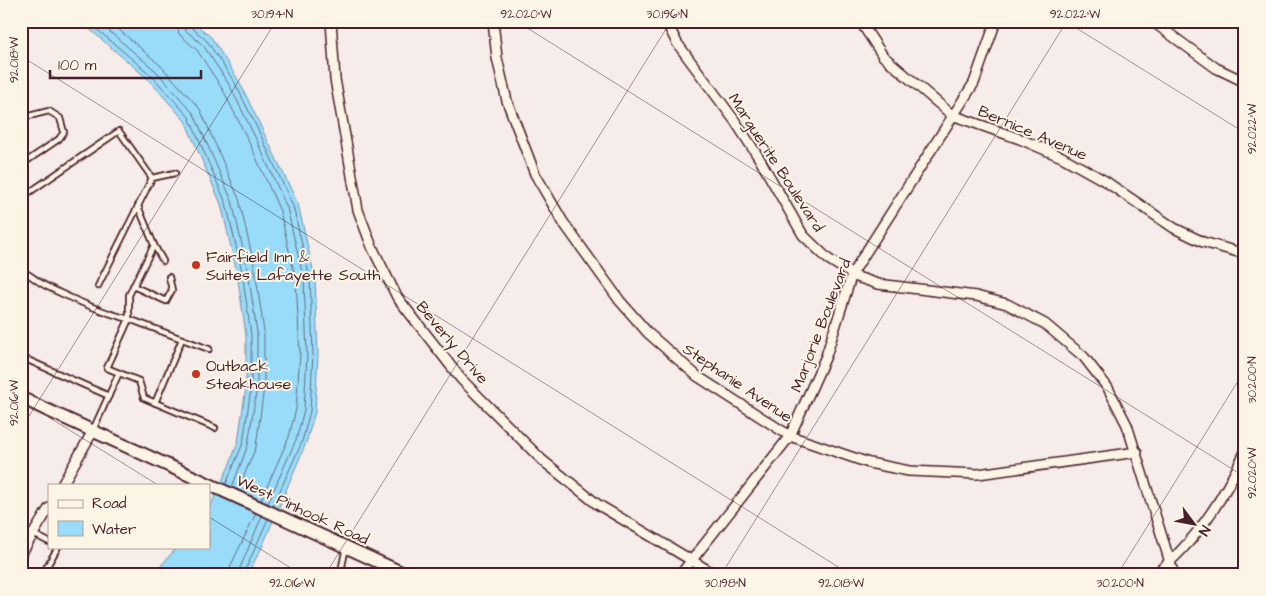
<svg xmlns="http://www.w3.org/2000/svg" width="1266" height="596" font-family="'Architects Daughter',sans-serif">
<rect width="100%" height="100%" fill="#f6ece9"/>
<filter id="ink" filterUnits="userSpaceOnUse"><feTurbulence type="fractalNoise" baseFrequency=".02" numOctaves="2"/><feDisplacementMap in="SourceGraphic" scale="10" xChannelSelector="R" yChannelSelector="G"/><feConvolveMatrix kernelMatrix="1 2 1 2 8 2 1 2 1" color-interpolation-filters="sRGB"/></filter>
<g filter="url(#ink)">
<!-- water -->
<path fill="#98dcfa" stroke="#7990a7" d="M 80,21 L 192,21 L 211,37 L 239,81 L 298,204 L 315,278 L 318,354 L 315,412 L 306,443 L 262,547 L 247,575 L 153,575 L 177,547 L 209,547 L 209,509 L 229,466 L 238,442 L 246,387 L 246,335 L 237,273 L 221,204 L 185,121 L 148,79 Z"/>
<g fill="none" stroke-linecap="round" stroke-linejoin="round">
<!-- shore -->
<g stroke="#696b7e" stroke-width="1">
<path d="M 87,21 L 151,75 L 189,117 L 226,203 L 242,272 L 251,335 L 251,388 L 243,443 L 226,484"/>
<path d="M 97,21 L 156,71 L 194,114 L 232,201 L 248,271 L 257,333 L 257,387 L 248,445 L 232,487"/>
<path d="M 109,21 L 161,66 L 200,109 L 239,199 L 255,269 L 264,332 L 264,387 L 256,447 L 238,490"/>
<path d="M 176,21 L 179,34 L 197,50 L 223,90 L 250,144 L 280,211 L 296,281 L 300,354 L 296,409 L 289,437 L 261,500"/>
<path d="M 183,21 L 185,30 L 203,45 L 230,86 L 257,141 L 287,208 L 304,280 L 307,354 L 304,410 L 296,440 L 268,503"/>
<path d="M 189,21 L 191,27 L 207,41 L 235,83 L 262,138 L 293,206 L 310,279 L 313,354 L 310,411 L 302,442 L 273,506"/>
<path d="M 229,575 L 231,565 L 256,513"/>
<path d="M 237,575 L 262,516"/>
<path d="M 243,575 L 268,519"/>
</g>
<!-- lane casing -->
<g stroke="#4a1f2b" stroke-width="8">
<g id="lane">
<path d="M 21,121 L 29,116 L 49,111 L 60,118 L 64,132 L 59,139 L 21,165"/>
<path d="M 152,178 L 175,173"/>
<path d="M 21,198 L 119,131 L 152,178 L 138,206 L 154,245 L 129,295 L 129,319 C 101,312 74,300 48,287 C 39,283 31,275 21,270"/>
<path d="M 154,245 L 163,261"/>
<path d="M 98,286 L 138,206"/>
<path d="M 133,286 L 166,301 L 172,290 L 169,277"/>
<path d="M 182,339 L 209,349"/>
<path d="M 21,357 L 109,396"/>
<path d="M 155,403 L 182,339 L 129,319 L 107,368 L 139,381 L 144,398 L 215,428"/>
<path d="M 93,430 L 119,373"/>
<path d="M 33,534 L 49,542"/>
<path d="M 42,575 L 58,547"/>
<path d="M 342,575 L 341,571 L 346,547"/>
</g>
</g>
<!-- street casing -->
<g stroke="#4a1f2b" stroke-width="12">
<g id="street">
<path d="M 331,21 L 335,79 L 358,210 L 372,247 L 397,297 L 461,379 L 542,460 L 597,504 L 716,575"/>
<path d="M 493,21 L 497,58 L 507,101 L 535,174 L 563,222 L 620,301 L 648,333 L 697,376 L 790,436 L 869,463 L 909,471 L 978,474 L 1137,452"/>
<path d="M 666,21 L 677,43 L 735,121 L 759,158 L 803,235 L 828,259 L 857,277 L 878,284 L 976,296 L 1007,304 L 1045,324 L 1084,357 L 1108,388 L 1127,425 L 1174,575"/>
<path d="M 860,21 L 883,56 L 952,115 L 1020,139 L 1062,157 L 1105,181 L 1174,228 L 1203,242 L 1245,254"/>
<path d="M 1152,21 L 1216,68 L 1245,82"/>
<path d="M 62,485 L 93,431"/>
<path d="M 21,554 L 49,508"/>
<path d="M 680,575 L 790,436 L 826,356 L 852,274 L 974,83 L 996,21"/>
<path d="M 1154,575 C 1194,544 1224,498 1245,452"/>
</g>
</g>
<!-- secondary casing -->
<g stroke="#4a1f2b" stroke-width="15">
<path id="secondary" d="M 21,398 L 407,575"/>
</g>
<!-- lane -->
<use href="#lane" stroke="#fcf5e5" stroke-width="4.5"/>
<!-- street -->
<use href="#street" stroke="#fcf5e5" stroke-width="9"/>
<!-- secondary -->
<use href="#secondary" stroke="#fcf5e5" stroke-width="11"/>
</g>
</g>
<!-- ticks -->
<path fill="none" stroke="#4a1f2b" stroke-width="1" stroke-opacity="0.45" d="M 516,21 L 1245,477M 1065,21 L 1245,133M 21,56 L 851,575M 21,400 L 158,485M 21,429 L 276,21M 209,517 L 302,575M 325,575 L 671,21M 721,575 L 1067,21M 1117,575 L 1245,370"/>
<!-- markers -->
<g fill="#c8321e" stroke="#fcf5e5" stroke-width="2">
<circle cx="196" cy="265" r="5"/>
<circle cx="196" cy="374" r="5"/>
</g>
<g text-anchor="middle" stroke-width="4" stroke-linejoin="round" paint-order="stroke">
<!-- street labels -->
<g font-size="16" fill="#4a1f2b" stroke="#fcf5e5">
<text transform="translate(1033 132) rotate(23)" y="6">Bernice Avenue</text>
<text transform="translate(777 162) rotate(57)" y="6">Marguerite Boulevard</text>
<text transform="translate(820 325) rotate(-69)" y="6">Marjorie Boulevard</text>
<text transform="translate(453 342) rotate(50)" y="6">Beverly Drive</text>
<text transform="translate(738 382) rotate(34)" y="6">Stephanie Avenue</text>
<text transform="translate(303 509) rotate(25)" y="6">West Pinhook Road</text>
</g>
<!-- poi labels -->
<g font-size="16" fill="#4a1f2b" stroke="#fcf5e5" text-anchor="start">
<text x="206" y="262">Fairfield Inn &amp;<tspan x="206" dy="18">Suites Lafayette South</tspan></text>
<text x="206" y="371">Outback<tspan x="206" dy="18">Steakhouse</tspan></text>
</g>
</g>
<!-- margin -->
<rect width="1266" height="596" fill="none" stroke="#fcf5e5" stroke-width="55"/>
<!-- legend -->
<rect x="48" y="484" width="162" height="65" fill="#fcf5e5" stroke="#b59f9b"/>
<rect x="58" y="500" width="25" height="8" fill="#fcf5e5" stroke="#b59f9b"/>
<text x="92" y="508" font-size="15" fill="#4a1f2b">Road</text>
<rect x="58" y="521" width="25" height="15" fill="#98dcfa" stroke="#b59f9b"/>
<text x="92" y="534" font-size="15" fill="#4a1f2b">Water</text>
<!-- north arrow -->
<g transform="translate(1194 524) rotate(122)" stroke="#fcf5e5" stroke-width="4" paint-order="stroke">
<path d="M0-4L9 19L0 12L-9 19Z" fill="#4a1f2b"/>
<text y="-8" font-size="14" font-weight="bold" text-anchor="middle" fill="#4a1f2b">N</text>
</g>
<!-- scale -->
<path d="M50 70v8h151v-8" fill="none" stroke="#4a1f2b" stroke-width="2.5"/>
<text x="58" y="70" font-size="15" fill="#4a1f2b" stroke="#fcf5e5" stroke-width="4" paint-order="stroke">100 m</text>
<rect x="28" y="28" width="1210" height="540" fill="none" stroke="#4a1f2b" stroke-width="2"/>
<g font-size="12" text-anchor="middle" fill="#4a1f2b">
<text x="272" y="18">30.194°N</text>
<text x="526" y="18">92.020°W</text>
<text x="667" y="18">30.196°N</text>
<text x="1075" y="18">92.022°W</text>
<text transform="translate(14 60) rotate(-90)" y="4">92.018°W</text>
<text transform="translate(1252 129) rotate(-90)" y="4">92.022°W</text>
<text transform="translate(1252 380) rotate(-90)" y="4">30.200°N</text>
<text transform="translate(14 403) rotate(-90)" y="4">92.016°W</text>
<text transform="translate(1252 473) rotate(-90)" y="4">92.020°W</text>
<text x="292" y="587">92.016°W</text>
<text x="725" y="587">30.198°N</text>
<text x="841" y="587">92.018°W</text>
<text x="1120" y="587">30.200°N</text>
</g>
</svg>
